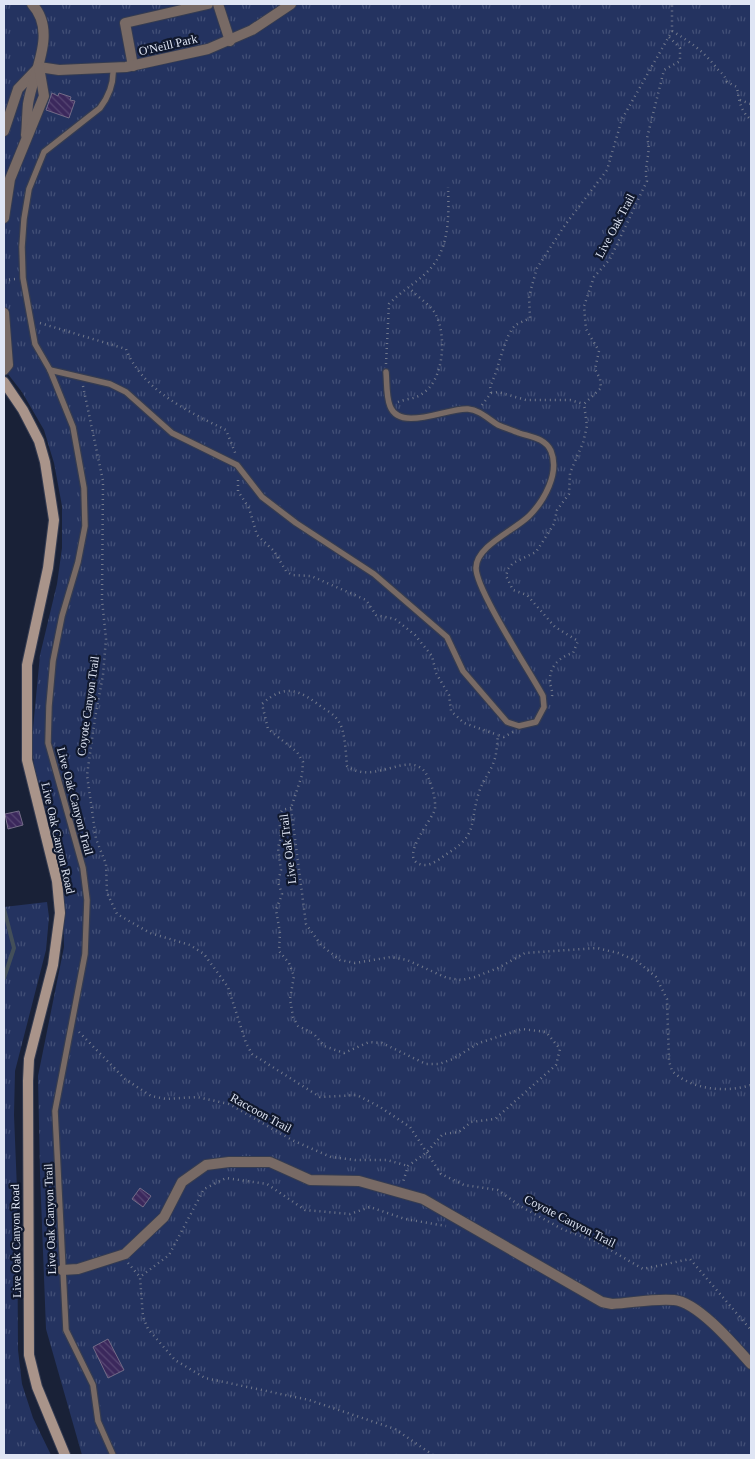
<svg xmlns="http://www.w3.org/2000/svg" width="755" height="1459" font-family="Georgia,serif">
<defs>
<pattern id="grass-tufts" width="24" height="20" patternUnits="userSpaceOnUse" patternTransform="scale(1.25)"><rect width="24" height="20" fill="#243360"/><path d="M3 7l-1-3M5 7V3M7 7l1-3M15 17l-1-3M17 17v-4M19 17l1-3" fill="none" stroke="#435077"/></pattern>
<pattern id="building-back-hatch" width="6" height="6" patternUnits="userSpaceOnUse" patternTransform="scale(1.25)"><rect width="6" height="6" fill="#3b285c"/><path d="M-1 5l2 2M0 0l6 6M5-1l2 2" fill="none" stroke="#574774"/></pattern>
</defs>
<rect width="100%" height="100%" fill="#192137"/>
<!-- grass -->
<g fill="url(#grass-tufts)">
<path d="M 4,4 L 751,4 L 751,1455 L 82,1455 L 46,1329 L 40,1173 L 38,1076 L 64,947 L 62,865 L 34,767 L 32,739 L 40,655 L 57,584 L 62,548 L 62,506 L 54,463 L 44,430 L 22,392 L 4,369 Z"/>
<path d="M 47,902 L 49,917 L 46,950 L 15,1071 L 14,1115 L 17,1190 L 18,1350 L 22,1384 L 33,1418 L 51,1455 L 4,1455 L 4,907 Z"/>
</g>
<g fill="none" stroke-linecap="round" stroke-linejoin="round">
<!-- stream -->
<path stroke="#434f59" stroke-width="4" d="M 4,909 L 14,948 L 4,978"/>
</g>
<!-- building -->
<g fill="url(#building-back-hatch)" stroke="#736b87">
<path d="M 52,93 L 58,96 L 59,93 L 71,97 L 70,100 L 75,101 L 69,118 L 46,110 Z"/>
<path d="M 19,811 L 23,825 L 8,829 L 5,814 Z"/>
<path d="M 140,1188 L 151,1196 L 143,1207 L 132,1199 Z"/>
<path d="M 108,1339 L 124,1370 L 108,1378 L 93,1347 Z"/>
</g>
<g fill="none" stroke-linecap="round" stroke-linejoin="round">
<!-- lane casing -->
<g stroke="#353c51" stroke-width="8">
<g id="lane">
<path d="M 50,370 L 110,384 L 126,392 L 172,433 L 237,465 L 262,497 L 296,523 L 374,574 L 447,637 L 463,671 L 507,722 L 519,726 L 536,722 L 544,707 L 543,696 C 530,672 476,590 476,568 C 476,546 515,530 529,516 C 544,501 560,473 551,451 C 545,438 531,437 519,433 C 512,430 505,428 498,425 C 488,419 480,410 468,409 C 449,407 400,433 390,406 C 386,396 387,382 386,372"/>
<path d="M 113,1455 L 98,1421 L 93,1385 L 66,1330 L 55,1111 L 85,954 L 87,900 L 83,868 L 48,743 L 49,706 L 53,661 L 62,616 L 78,562 L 85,526 L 84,488 L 73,427 L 50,370 L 35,344 L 23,278 L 22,247 L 24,219 L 29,189 L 44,152 L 100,108 C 109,96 114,84 113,69"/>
</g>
</g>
<!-- street casing -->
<g stroke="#353c51" stroke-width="12">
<g id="street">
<path d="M 218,4 L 230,41"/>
<path d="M 133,66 L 125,23 L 208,4"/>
<path d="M 39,67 L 59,70 L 126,67 L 208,49 L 252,30 L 291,4"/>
<path d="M 4,131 L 18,89 L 38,68"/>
<path d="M 26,135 C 27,125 27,114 28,104 C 33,72 58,32 32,4"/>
<path d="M 4,218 L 10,179 L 44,96 L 39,67"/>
<path d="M 4,313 L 8,365 L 4,370"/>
<path d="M 62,1270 L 78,1269 L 125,1254 L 164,1217 L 182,1182 L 206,1165 L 229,1162 L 270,1162 L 310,1180 L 359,1181 L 423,1199 L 602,1302 L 612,1304 C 632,1303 655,1298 674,1300 C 698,1302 735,1346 751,1364"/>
</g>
</g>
<!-- secondary casing -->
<g stroke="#353c51" stroke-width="12">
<path id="secondary" d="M 4,382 L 23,410 L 39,441 L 45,462 L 54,520 L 48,568 L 27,665 L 27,760 L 57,881 L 60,913 L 53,965 L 29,1059 L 28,1081 L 29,1355 L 37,1387 L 65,1455"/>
</g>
<!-- path -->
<g stroke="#72798c" stroke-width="2.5" stroke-dasharray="1 4" stroke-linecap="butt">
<path d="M 672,31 C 689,41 703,51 715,66 C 720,73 724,73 727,82 L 737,87 C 739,101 740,110 751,120"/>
<path d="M 740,100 L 751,104"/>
<path d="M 4,280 L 16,279"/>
<path d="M 40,323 L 126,349 C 142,390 189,412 226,430 L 236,455"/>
<path d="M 386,364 L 389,304 C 399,293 413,285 425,274 C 450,252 449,217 448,187"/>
<path d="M 83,386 L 103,481 L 102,600 L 106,639 L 103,675 L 95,718 L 87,775 L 96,839 L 106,864 L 107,893 L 117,914 L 150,933 L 190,945 L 204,954 L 228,987 L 246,1043 L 252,1054 L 320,1097 L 357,1095 L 380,1107 L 410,1127 L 441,1174 L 464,1185 L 498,1190 L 520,1206 L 564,1230 L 595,1241 L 643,1269 L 690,1259 L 751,1330"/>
<path d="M 491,393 L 490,386 C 498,373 505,332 516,325 C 520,322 525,321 530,318 L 529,296 L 537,268 L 565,225 L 607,170 L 622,119 L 672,31 L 672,4"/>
<path d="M 398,402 C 405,399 414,399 420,395 C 444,383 447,337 436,315 C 431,304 416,297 409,287"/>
<path d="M 482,405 L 491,393 L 498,392 L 526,400 L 570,400 L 584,404"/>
<path d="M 238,480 L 238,491 L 249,508 L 257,535 L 274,551 L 286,571 L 292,575 L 311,576 L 366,600 L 376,615 L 395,619 L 415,635 L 432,656 L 436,673 L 449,695 L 451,711 L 464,723 L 498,735"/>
<path d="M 552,696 C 553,691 550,686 550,681 C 549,666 561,656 573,653 L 578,641 L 555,627 L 527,595 L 513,590 L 506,576 L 508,569 L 513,563 L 536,552 L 554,524 L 557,510 L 569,494 L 570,473 L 583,443 L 587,426 L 584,404 L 601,388 L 600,379 L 595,369 L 599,351 L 586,329 L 584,306 L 594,277 L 610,259 L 647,181 C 643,166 652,153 647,138 L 664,70 L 680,61 L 680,48 L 669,37"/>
<path d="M 513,732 L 504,737 L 498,735 C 497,743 497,751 495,758 C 492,770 483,780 479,792 C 469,824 479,835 445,855 C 440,859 432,865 425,865 C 394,863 433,819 435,809 C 436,798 431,781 425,772 C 408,750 374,786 347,766 C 346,755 345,732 340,724 C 337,717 330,712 323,708 C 301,691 286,682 262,704 L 268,729 L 297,752 L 303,762 L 302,775 L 291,808 L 306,924 L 321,945 L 340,960 L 355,963 L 391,957 L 407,960 L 447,978 L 462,980 L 475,977 L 498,968 L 525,953 L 597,948 L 618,953 L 637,961 L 656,977 L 667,999 L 669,1061 L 672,1071 C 692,1090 726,1093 751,1085"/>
<path d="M 291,808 L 282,810 L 279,816 L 281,837 L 278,848 L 281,870 L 278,882 L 282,894 L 276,910 L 280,933 L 279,951 L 289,963 L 294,976 L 290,999 L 293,1017 L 298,1026 L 314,1034 L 324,1046 L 344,1053 L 369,1042 L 382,1043 L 426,1064 L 439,1064 L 453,1059 L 479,1043 L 522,1029 L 546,1032 L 560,1049 L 556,1065 L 495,1119 L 471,1122 L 459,1132 L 443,1134 L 427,1152 L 408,1166 L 403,1182"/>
<path d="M 79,1032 L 125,1079 L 151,1096 L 166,1099 L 197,1097 L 229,1104 L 292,1140 L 331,1157 L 355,1160 L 387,1160 L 408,1166"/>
<path d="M 128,1263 L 140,1277"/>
<path d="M 433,1455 L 395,1429 L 309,1400 L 205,1378 L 175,1360 L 148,1329 L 143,1317 L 140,1277 L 169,1255 L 204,1189 L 226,1178 L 267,1184 L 305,1210 L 350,1214 L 370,1207 L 405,1219 L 446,1226"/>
</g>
<!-- lane -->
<use href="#lane" stroke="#786a65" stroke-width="5.5"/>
<!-- street -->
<use href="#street" stroke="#786a65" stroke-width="10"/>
<!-- secondary -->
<use href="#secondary" stroke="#a9948a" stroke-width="10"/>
</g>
<g text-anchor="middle" stroke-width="4.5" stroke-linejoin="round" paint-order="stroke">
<!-- street labels -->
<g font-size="12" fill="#dfe5f4" stroke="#10182d">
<text transform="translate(168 45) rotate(-13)" y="4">O'Neill Park</text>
<text transform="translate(615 226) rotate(-62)" y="4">Live Oak Trail</text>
<text transform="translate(88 706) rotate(-82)" y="4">Coyote Canyon Trail</text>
<text transform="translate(75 801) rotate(75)" y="4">Live Oak Canyon Trail</text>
<text transform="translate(58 838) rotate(77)" y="4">Live Oak Canyon Road</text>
<text transform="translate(288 849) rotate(-97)" y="4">Live Oak Trail</text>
<text transform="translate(261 1113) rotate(29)" y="4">Raccoon Trail</text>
<text transform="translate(50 1219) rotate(-92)" y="4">Live Oak Canyon Trail</text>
<text transform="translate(570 1221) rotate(27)" y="4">Coyote Canyon Trail</text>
<text transform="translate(16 1241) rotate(-91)" y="4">Live Oak Canyon Road</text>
</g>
</g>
<!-- border -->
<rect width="755" height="1459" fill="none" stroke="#dfe5f4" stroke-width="10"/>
</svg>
